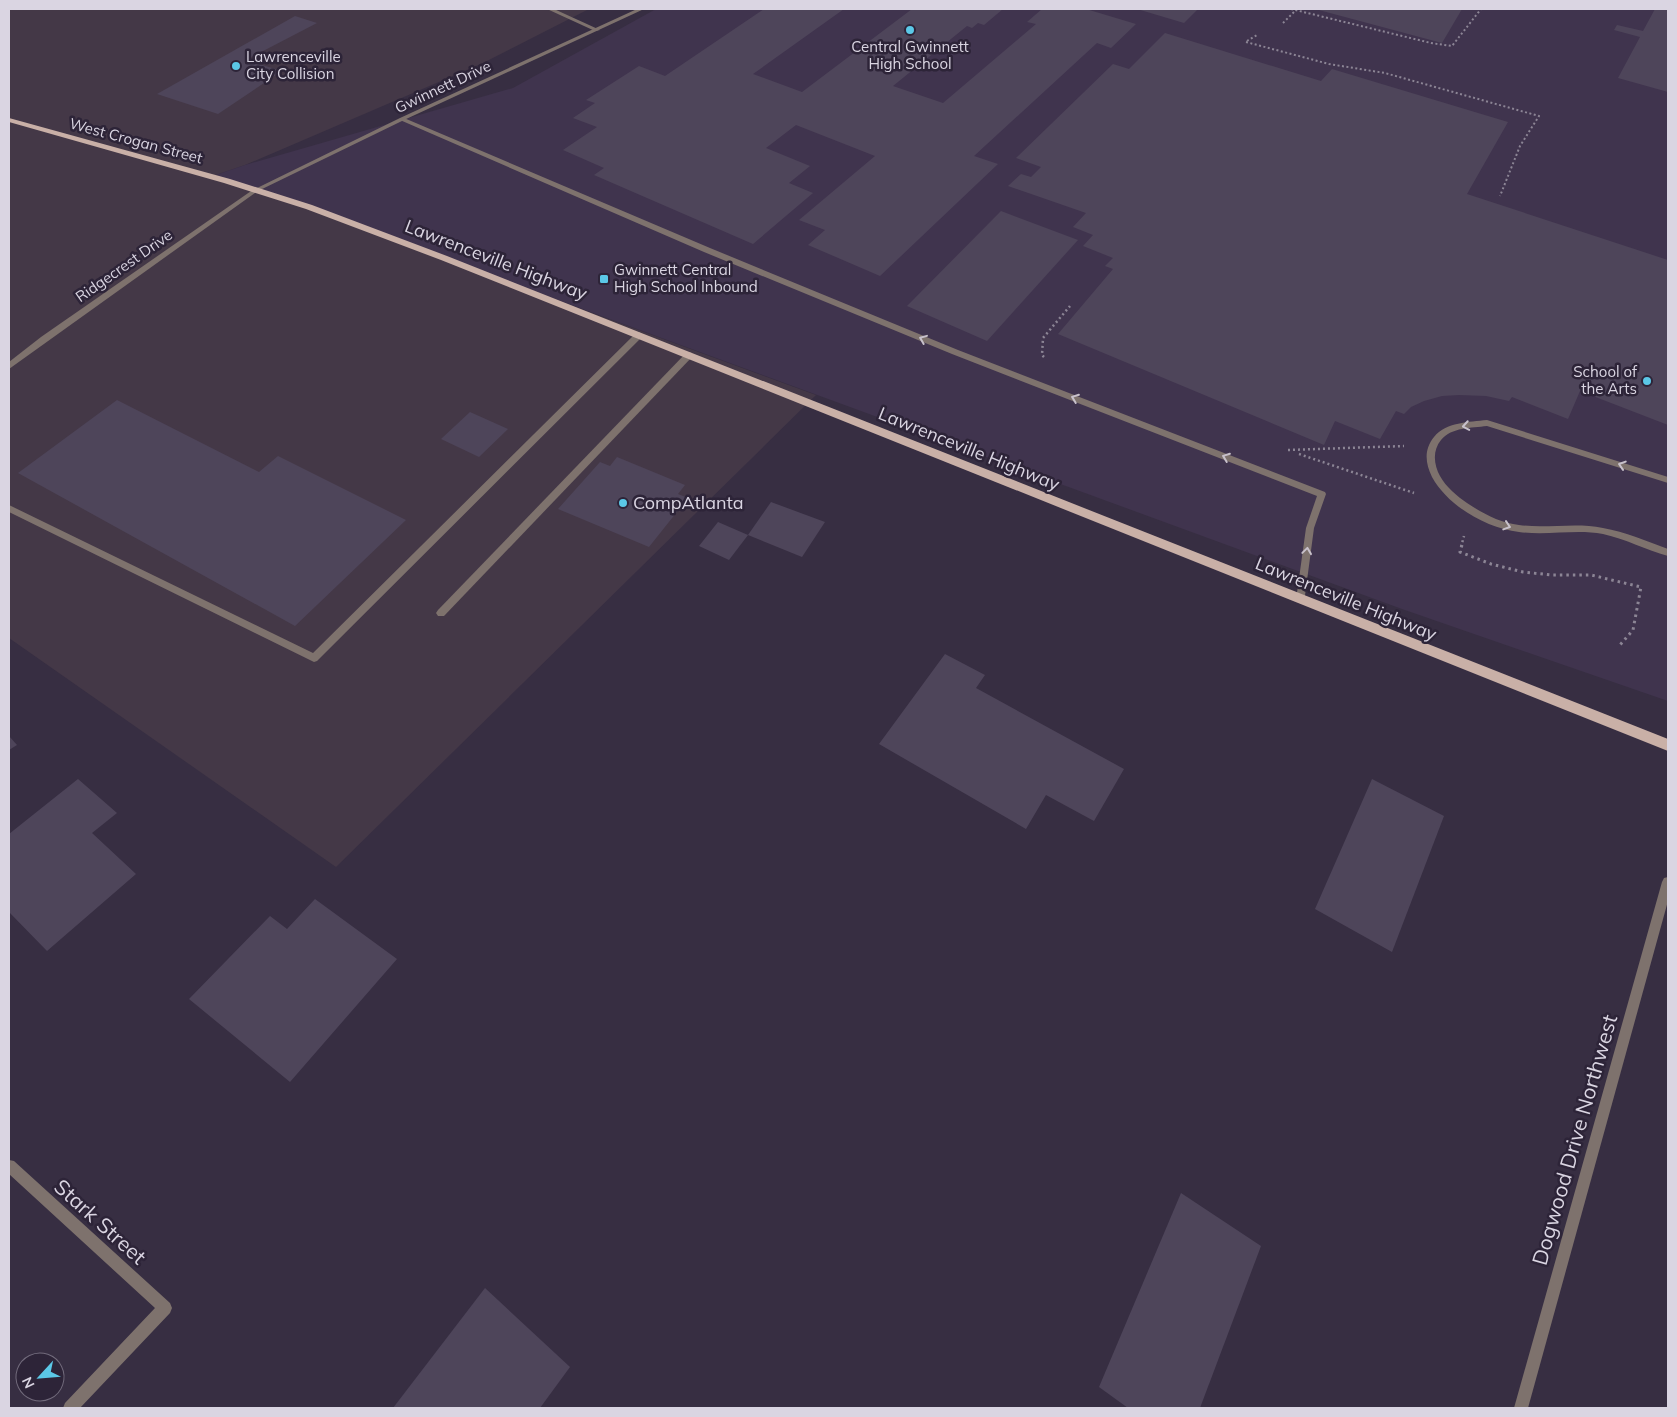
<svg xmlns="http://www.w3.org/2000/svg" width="1677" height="1417" font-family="Mulish,sans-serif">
<rect width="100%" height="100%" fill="#372e42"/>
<!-- commercial -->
<path fill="#443847" d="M 9,9 L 589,9 L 483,63 L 245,165 L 216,175 L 816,395 L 336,867 L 9,638 Z"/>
<!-- built -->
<path fill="#40344e" d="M 656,9 L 1668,9 L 1668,701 L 1402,609 L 216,175 L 245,165 L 513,88 Z"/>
<!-- building -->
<g fill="#4e455a">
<path d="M 764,9 L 844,9 L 753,74 L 802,92 L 912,9 L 1003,9 L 984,25 L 978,23 L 972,28 L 967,26 L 893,86 L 943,103 L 1036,24 L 1027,22 L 1042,9 L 1086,9 L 1136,24 L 1111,48 L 1097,43 L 974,156 L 998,164 L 880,276 L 808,245 L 825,230 L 799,220 L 875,156 L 796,125 L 766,148 L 810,166 L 789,183 L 813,193 L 753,244 L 594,175 L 604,168 L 563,150 L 597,127 L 573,118 L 595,103 L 586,100 L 639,66 L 665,76 Z"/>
<path d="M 1137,9 L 1198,9 L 1184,23 Z"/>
<path d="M 1315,9 L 1462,9 L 1442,43 Z"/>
<path d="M 1655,9 L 1668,9 L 1668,92 L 1618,78 L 1640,37 L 1614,30 L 1617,25 L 1643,31 Z"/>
<path d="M 295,16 L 317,23 L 246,60 L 282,71 L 218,114 L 157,94 Z"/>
<path d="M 1165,33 L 1321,81 L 1332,69 L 1508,122 L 1467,194 L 1668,260 L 1668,425 L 1580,391 L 1568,419 L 1512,397 L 1509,401 L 1486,396 L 1459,395 L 1442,396 L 1424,401 L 1411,407 L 1404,414 L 1396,411 L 1380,439 L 1335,421 L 1324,445 L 1058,334 L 1113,269 L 1105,266 L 1113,258 L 1083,246 L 1093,235 L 1073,227 L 1086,213 L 1008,186 L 1021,174 L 1031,177 L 1041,167 L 1016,158 L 1113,64 L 1129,69 Z"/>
<path d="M 1001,211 L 1078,240 L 987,341 L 907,306 Z"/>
<path d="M 117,400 L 259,472 L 278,456 L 406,520 L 295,626 L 18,473 Z"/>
<path d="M 470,412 L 508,429 L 479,457 L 441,439 Z"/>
<path d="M 617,457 L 685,485 L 678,494 L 688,498 L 649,547 L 558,509 L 600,462 L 610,466 Z"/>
<path d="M 771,502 L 825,522 L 802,557 L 748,535 Z"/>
<path d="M 718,522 L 748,535 L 729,560 L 699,546 Z"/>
<path d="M 945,654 L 985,675 L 976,688 L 1124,769 L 1094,821 L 1046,795 L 1026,829 L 879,744 Z"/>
<path d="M 9,736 L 17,745 L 9,750 Z"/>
<path d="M 78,779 L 117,813 L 92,833 L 136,874 L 47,951 L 9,912 L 9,834 Z"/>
<path d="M 1372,779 L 1444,816 L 1392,952 L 1315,909 Z"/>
<path d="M 315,899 L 397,959 L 290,1082 L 189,999 L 270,916 L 287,929 Z"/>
<path d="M 1181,1193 L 1261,1246 L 1200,1408 L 1128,1408 L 1099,1387 Z"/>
<path d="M 485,1288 L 570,1367 L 540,1408 L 393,1408 Z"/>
</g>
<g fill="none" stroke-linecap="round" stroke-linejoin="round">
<!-- path-far2 -->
<g stroke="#8c8595" stroke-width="2" stroke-dasharray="2 2.5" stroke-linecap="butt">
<path d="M 1291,9 L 1431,43 L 1452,46 L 1481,9"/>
<path d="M 1283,23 L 1295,11"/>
<path d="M 1247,41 L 1257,35"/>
<path d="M 1246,42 L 1329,64 L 1385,73 L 1539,116 L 1520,146 L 1500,196"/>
</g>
<!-- path-far1 -->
<g stroke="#8c8595" stroke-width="2.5" stroke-dasharray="2 3" stroke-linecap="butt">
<path d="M 1044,357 L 1042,355 L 1043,338 L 1070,306"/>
<path d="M 1288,450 L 1404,446"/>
<path d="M 1299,454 L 1414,493"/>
<path d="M 1461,547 L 1464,536"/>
</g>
<!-- path -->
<path stroke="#8c8595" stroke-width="3" stroke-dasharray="2.5 4" stroke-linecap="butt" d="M 1462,545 L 1460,552 L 1491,564 L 1523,572 L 1552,575 L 1591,575 L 1641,587 L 1633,630 L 1620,645"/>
<!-- service -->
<g fill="#7e726d" fill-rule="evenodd">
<path d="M 547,9 L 554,9 L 600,30 L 595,31 Z"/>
<path d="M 400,118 L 404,118 L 710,248 L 958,350 L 1325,492 L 1326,494 L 1314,528 L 1304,603 L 1301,604 L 1296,600 L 1306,528 L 1317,496 L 952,354 L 704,252 L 400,120 Z"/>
<path d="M 639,332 L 643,335 L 642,337 L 317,661 L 314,662 L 9,512 L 9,505 L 313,653 L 636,333 Z"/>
<path d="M 689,352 L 692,353 L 692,357 L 444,616 L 438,616 L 436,613 L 438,610 L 686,353 Z"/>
<path d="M 1487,420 L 1668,477 L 1668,483 L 1487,426 C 1471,428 1452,427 1441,440 C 1432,451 1434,465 1440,476 C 1446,487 1457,496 1467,503 C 1482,513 1500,523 1519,525 C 1547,529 1575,522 1603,528 C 1625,532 1647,541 1668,549 L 1668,556 C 1646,550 1626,539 1603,534 C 1575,529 1547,536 1519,532 C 1486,528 1448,506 1432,477 C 1425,463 1424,449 1434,437 C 1446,422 1469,422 1487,420 Z"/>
</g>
<!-- minor -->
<g fill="#7e726d" fill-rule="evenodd">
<path d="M 254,189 L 259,190 L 9,369 L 9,362 L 41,337 Z"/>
<path d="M 1668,877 L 1668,901 L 1528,1408 L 1514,1408 L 1662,882 L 1664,878 Z"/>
<path d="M 9,1160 L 14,1161 L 170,1303 L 172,1308 L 170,1313 L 80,1408 L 63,1408 L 65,1403 L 155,1308 L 9,1174 Z"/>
</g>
<!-- tertiary -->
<path fill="#7e726d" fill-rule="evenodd" d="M 637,9 L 644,9 L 404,120 L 258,191 L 253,190 L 400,118 Z"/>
<!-- primary -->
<path fill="#c9b0a7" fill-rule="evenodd" d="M 9,118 L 230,179 L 312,205 L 447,256 L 1668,739 L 1668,751 L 441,260 L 306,209 L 224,183 L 9,122 Z"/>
</g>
<!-- one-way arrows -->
<defs><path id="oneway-chevron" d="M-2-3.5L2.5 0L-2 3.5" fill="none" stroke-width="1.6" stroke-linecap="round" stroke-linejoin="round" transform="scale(1.25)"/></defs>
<g stroke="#c8c1cb">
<use href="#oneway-chevron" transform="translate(923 339) rotate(-158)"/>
<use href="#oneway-chevron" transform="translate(1075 398) rotate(-159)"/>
<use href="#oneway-chevron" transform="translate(1466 426) rotate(170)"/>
<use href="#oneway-chevron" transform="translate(1226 457) rotate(-159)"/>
<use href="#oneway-chevron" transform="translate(1622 465) rotate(-162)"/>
<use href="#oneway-chevron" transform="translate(1507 526) rotate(18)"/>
<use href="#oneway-chevron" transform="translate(1307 551) rotate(-82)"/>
</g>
<!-- markers -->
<g fill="#5bc8e7" stroke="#2d2438" stroke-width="2">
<circle cx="910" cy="30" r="5"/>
<circle cx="236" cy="66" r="5"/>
<rect x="599" y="274" width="10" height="10" rx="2.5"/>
<circle cx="1647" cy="381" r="5"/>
<circle cx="623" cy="503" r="5"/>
</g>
<g text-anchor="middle" stroke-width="5" stroke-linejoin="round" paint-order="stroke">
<!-- far-poi labels -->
<g font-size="15" fill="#dad5e2" stroke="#2d2438" text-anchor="start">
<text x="910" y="52" text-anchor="middle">Central Gwinnett<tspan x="910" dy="17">High School</tspan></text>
<text x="246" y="62">Lawrenceville<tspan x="246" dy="17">City Collision</tspan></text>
<text x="614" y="275">Gwinnett Central<tspan x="614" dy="17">High School Inbound</tspan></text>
<text x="1637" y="377" text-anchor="end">School of<tspan x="1637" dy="17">the Arts</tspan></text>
</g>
<!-- far-street labels -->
<g font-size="15" fill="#dad5e2" stroke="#2d2438">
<text transform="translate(443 87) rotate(-25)" y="5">Gwinnett Drive</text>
<text transform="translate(136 141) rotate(15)" y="5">West Crogan Street</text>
<text transform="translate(124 266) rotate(-35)" y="5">Ridgecrest Drive</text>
</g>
<!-- street labels -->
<g font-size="18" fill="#dad5e2" stroke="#2d2438">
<text transform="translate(496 260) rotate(21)" y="6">Lawrenceville Highway</text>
<text transform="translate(969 449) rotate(22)" y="6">Lawrenceville Highway</text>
<text transform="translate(1346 599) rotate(22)" y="6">Lawrenceville Highway</text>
</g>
<!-- poi labels -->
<g font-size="18" fill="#dad5e2" stroke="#2d2438" text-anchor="start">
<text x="633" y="509">CompAtlanta</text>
</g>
<!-- near-street labels -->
<g font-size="21" fill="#dad5e2" stroke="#2d2438">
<text transform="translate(1575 1140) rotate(-74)" y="7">Dogwood Drive Northwest</text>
<text transform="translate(100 1222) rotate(42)" y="7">Stark Street</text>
</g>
</g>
<!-- border -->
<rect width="1677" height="1417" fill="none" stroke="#dad5e2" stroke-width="20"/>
<!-- north arrow -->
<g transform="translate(40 1377) rotate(244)"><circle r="24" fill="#2d2438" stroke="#726b7c"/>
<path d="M0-4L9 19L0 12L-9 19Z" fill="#5bc8e7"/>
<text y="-8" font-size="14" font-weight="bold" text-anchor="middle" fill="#dad5e2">N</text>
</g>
</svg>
